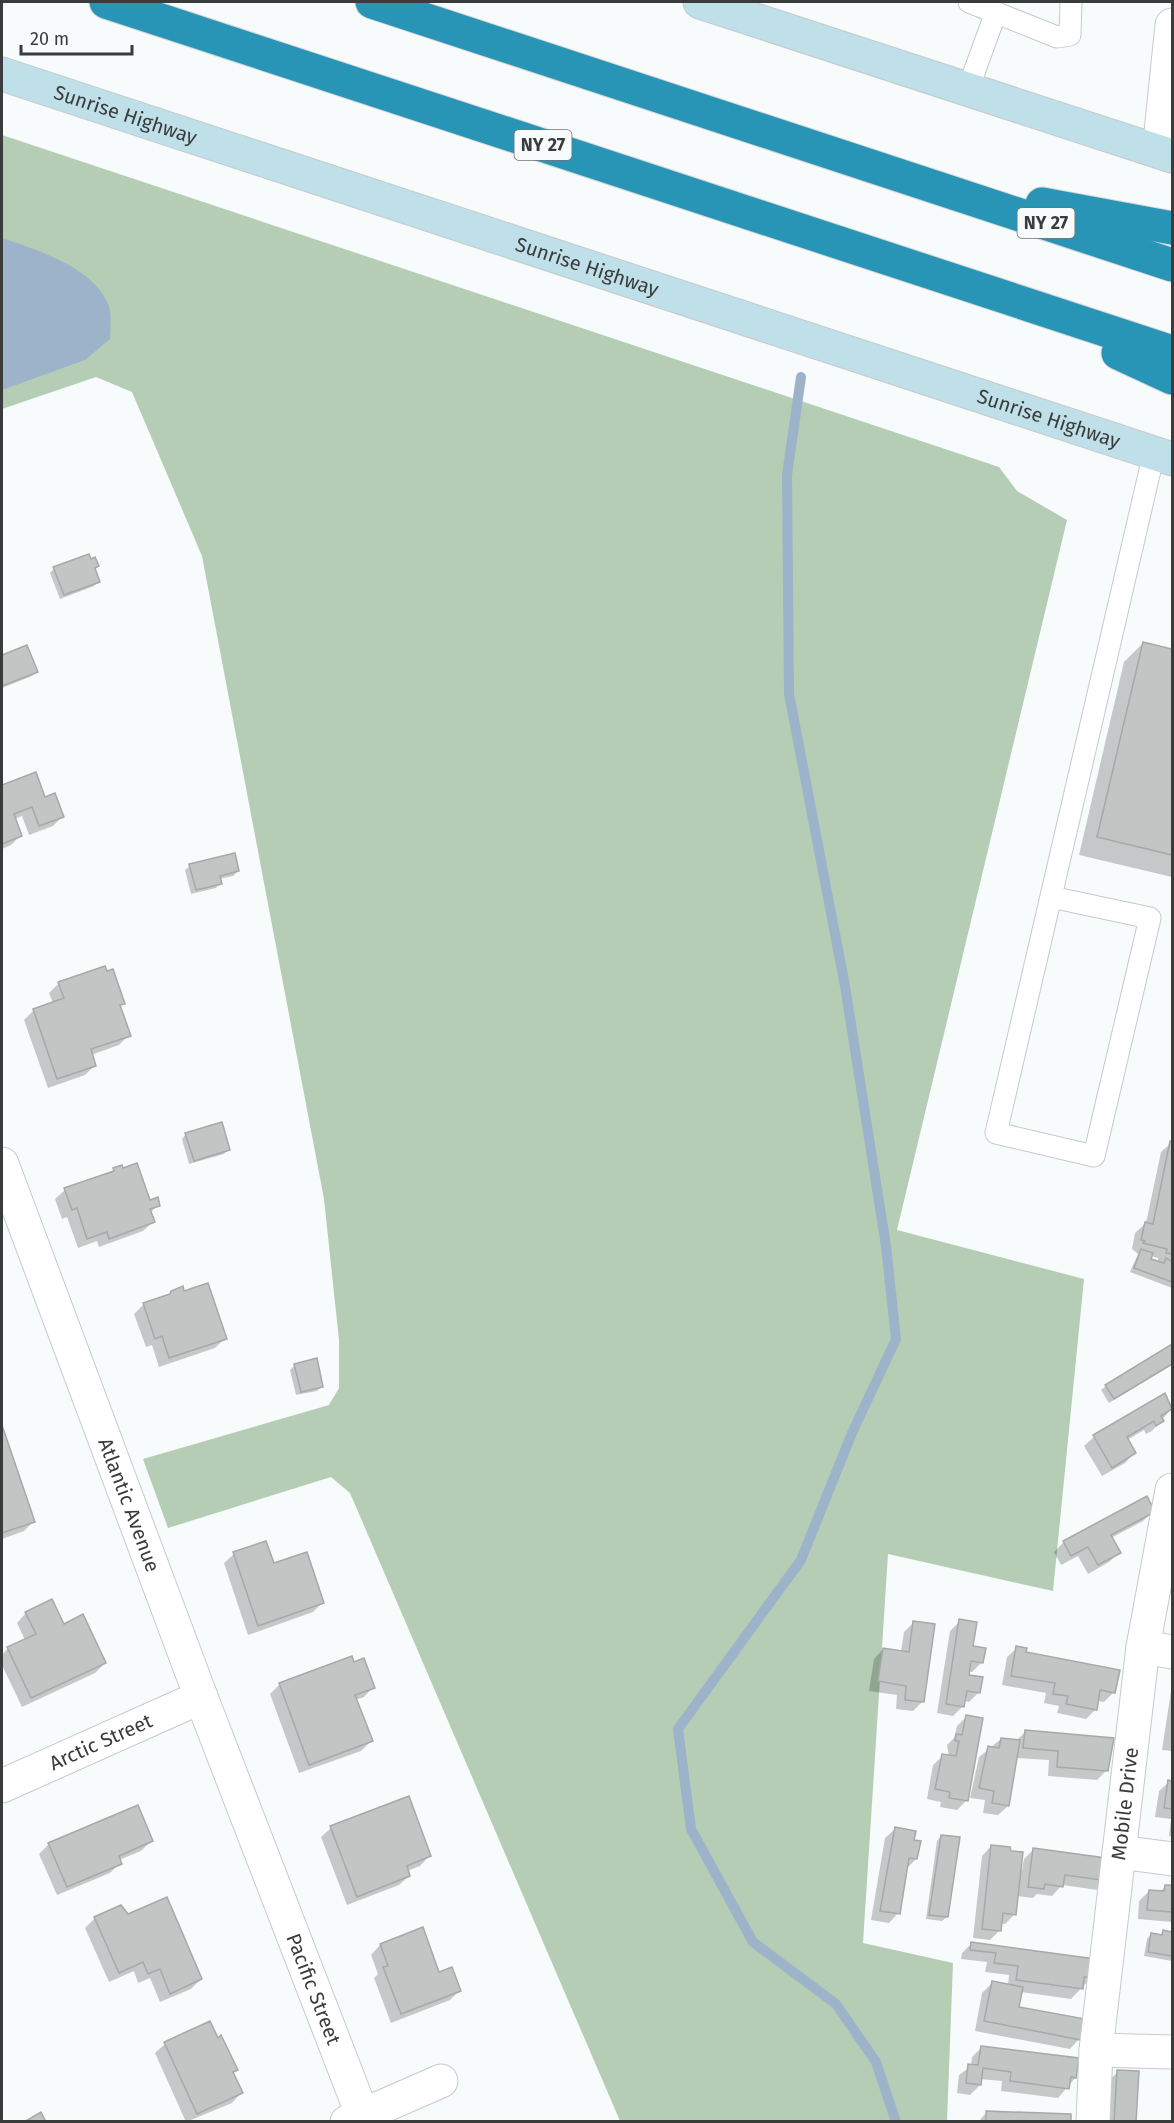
<svg xmlns="http://www.w3.org/2000/svg" width="1174" height="2123" font-family="'Fira Sans',sans-serif">
<rect width="100%" height="100%" fill="#f7fbfb"/>
<!-- forest -->
<path fill="#b5cdb5" d="M 2,135 L 999,467 L 1017,491 L 1067,520 L 897,1230 L 1084,1279 L 1053,1591 L 888,1554 L 863,1943 L 953,1963 L 947,2121 L 620,2121 L 350,1493 L 331,1477 L 168,1528 L 143,1459 L 329,1405 L 339,1388 L 339,1340 L 324,1199 L 202,556 L 132,392 L 96,377 L 2,409 Z"/>
<!-- water -->
<path fill="#9cb3ca" d="M 2,238 C 37,250 94,267 109,306 C 112,315 110,329 110,339 L 85,360 L 2,390 Z"/>
<!-- shadow -->
<g fill="#0003" fill-rule="evenodd">
<path d="M 54,569 L 94,569 L 98,581 L 94,586 L 60,599 L 50,573 Z"/>
<path d="M 1143,643 L 1172,650 L 1172,877 L 1079,855 L 1124,662 Z"/>
<path d="M 26,647 L 36,672 L 32,676 L 2,688 L 2,657 Z"/>
<path d="M 35,774 L 44,799 L 63,816 L 53,826 L 29,835 L 22,816 L 15,819 L 21,835 L 11,845 L 2,849 L 2,787 Z"/>
<path d="M 190,866 L 238,871 L 233,876 L 219,879 L 220,883 L 216,888 L 191,894 L 185,870 Z"/>
<path d="M 106,973 L 123,1003 L 119,1007 L 129,1035 L 119,1045 L 91,1055 L 95,1065 L 85,1075 L 48,1088 L 24,1020 L 34,1010 L 53,1003 L 49,993 L 59,983 Z"/>
<path d="M 186,1134 L 228,1149 L 224,1154 L 189,1164 L 182,1139 Z"/>
<path d="M 1171,1143 L 1172,1258 L 1167,1260 L 1172,1262 L 1172,1288 L 1130,1272 L 1138,1254 L 1132,1249 L 1135,1233 L 1146,1223 L 1161,1152 ZM 1150,1256 L 1158,1258 L 1158,1263 L 1149,1260 Z"/>
<path d="M 114,1170 L 149,1202 L 158,1205 L 150,1213 L 153,1222 L 143,1231 L 99,1247 L 97,1241 L 78,1248 L 67,1217 L 62,1219 L 55,1199 L 65,1190 L 110,1174 Z"/>
<path d="M 172,1292 L 225,1338 L 215,1348 L 159,1367 L 152,1345 L 146,1347 L 134,1314 L 144,1304 L 167,1297 Z"/>
<path d="M 1172,1346 L 1172,1365 L 1109,1403 L 1101,1390 L 1106,1386 Z"/>
<path d="M 295,1365 L 322,1386 L 317,1391 L 296,1395 L 290,1370 Z"/>
<path d="M 1165,1395 L 1172,1408 L 1152,1431 L 1146,1434 L 1144,1430 L 1127,1440 L 1134,1453 L 1125,1463 L 1102,1476 L 1084,1446 L 1094,1437 Z"/>
<path d="M 2,1430 L 33,1522 L 24,1531 L 2,1539 Z"/>
<path d="M 1153,1511 L 1143,1521 L 1111,1538 L 1119,1553 L 1109,1562 L 1088,1574 L 1078,1556 L 1061,1565 L 1054,1552 L 1064,1542 Z"/>
<path d="M 265,1543 L 273,1565 L 322,1603 L 313,1612 L 248,1635 L 224,1563 L 234,1554 Z"/>
<path d="M 26,1613 L 105,1663 L 95,1673 L 22,1707 L 2,1665 L 2,1655 L 8,1648 L 25,1640 L 17,1623 Z"/>
<path d="M 960,1621 L 982,1662 L 972,1672 L 968,1671 L 967,1677 L 979,1692 L 969,1702 L 964,1701 L 963,1706 L 953,1716 L 937,1713 L 950,1631 Z"/>
<path d="M 914,1622 L 922,1702 L 913,1711 L 896,1709 L 897,1695 L 869,1691 L 874,1659 L 883,1649 L 901,1652 L 904,1632 Z"/>
<path d="M 1017,1648 L 1024,1654 L 1114,1692 L 1104,1702 L 1097,1701 L 1096,1709 L 1086,1719 L 1057,1713 L 1059,1706 L 1044,1703 L 1046,1693 L 1002,1685 L 1007,1657 Z"/>
<path d="M 353,1664 L 373,1687 L 364,1697 L 355,1700 L 371,1741 L 361,1751 L 299,1773 L 270,1694 L 280,1684 Z"/>
<path d="M 1172,1685 L 1172,1751 L 1162,1750 Z"/>
<path d="M 966,1717 L 967,1800 L 957,1810 L 940,1807 L 941,1802 L 927,1799 L 933,1765 L 943,1756 L 949,1757 L 947,1745 L 954,1738 L 957,1726 Z"/>
<path d="M 1025,1732 L 1112,1739 L 1107,1770 L 1097,1780 L 1048,1776 L 1049,1760 L 1015,1758 L 1008,1806 L 998,1815 L 983,1813 L 985,1800 L 970,1798 L 979,1757 L 1001,1739 L 1016,1741 Z"/>
<path d="M 1169,1782 L 1172,1782 L 1172,1837 L 1169,1836 L 1171,1819 L 1155,1817 L 1159,1791 Z"/>
<path d="M 331,1828 L 429,1856 L 420,1866 L 407,1871 L 409,1876 L 399,1885 L 347,1905 L 321,1837 Z"/>
<path d="M 895,1829 L 916,1859 L 906,1869 L 898,1913 L 889,1923 L 871,1920 L 885,1838 Z"/>
<path d="M 941,1836 L 947,1917 L 942,1921 L 926,1919 L 937,1841 Z"/>
<path d="M 151,1841 L 141,1851 L 119,1860 L 120,1863 L 110,1873 L 57,1895 L 39,1854 L 49,1844 Z"/>
<path d="M 991,1846 L 1022,1871 L 1024,1859 L 1034,1849 L 1111,1860 L 1098,1890 L 1062,1885 L 1052,1896 L 1037,1894 L 1033,1898 L 1017,1896 L 1015,1914 L 1005,1924 L 1000,1923 L 1000,1930 L 990,1940 L 973,1938 L 982,1856 Z"/>
<path d="M 1166,1886 L 1172,1893 L 1172,1922 L 1138,1919 L 1139,1901 L 1149,1891 L 1160,1892 Z"/>
<path d="M 128,1916 L 201,1979 L 191,1989 L 160,2002 L 150,1978 L 138,1983 L 134,1971 L 109,1982 L 85,1928 L 95,1918 Z"/>
<path d="M 1163,1932 L 1172,1933 L 1172,1961 L 1144,1956 L 1147,1939 L 1151,1934 L 1159,1936 Z"/>
<path d="M 972,1943 L 1091,1978 L 1071,1999 L 1021,1992 L 1018,2008 L 1079,2039 L 1070,2049 L 975,2031 L 982,1993 L 992,1983 L 1008,1986 L 1009,1975 L 985,1972 L 987,1962 L 961,1959 L 962,1953 Z"/>
<path d="M 380,1945 L 438,1974 L 460,1990 L 450,2000 L 391,2023 L 374,1978 L 378,1974 L 371,1955 Z"/>
<path d="M 165,2044 L 236,2070 L 232,2074 L 241,2093 L 232,2103 L 186,2122 L 155,2053 Z"/>
<path d="M 982,2047 L 1075,2078 L 1058,2098 L 1001,2091 L 1002,2081 L 980,2079 L 980,2085 L 970,2095 L 957,2093 L 959,2075 L 971,2066 L 972,2057 Z"/>
<path d="M 1118,2072 L 1134,2122 L 1105,2122 L 1108,2081 Z"/>
<path d="M 987,2112 L 1070,2122 L 978,2122 Z"/>
</g>
<g fill="none" stroke-linecap="round" stroke-linejoin="round">
<!-- stream -->
<path stroke="#9cb3ca" stroke-width="10" d="M 801,377 L 787,475 L 789,694 L 845,986 L 886,1246 L 896,1339 L 852,1433 L 801,1560 L 678,1729 L 691,1829 L 753,1942 L 836,2004 L 876,2062 L 896,2122"/>
</g>
<!-- building -->
<g fill="#c1c5c4" stroke="#a5a9a7" stroke-width="1.5">
<path d="M 89,554 L 91,559 L 95,557 L 99,566 L 95,568 L 100,582 L 64,595 L 53,567 Z"/>
<path d="M 1143,642 L 1172,649 L 1172,855 L 1097,837 Z"/>
<path d="M 27,645 L 38,672 L 2,686 L 2,655 Z"/>
<path d="M 36,772 L 45,797 L 55,793 L 64,817 L 39,826 L 32,807 L 14,814 L 22,836 L 2,844 L 2,785 Z"/>
<path d="M 235,853 L 239,871 L 220,876 L 222,884 L 196,890 L 189,864 Z"/>
<path d="M 105,966 L 107,971 L 113,969 L 125,1004 L 120,1005 L 131,1036 L 91,1049 L 96,1066 L 57,1079 L 33,1009 L 64,998 L 58,982 Z"/>
<path d="M 222,1122 L 230,1150 L 194,1161 L 185,1133 Z"/>
<path d="M 1170,1141 L 1172,1141 L 1172,1254 L 1166,1253 L 1167,1249 L 1143,1243 L 1145,1241 L 1141,1240 L 1145,1222 L 1153,1224 Z"/>
<path d="M 137,1163 L 150,1200 L 158,1197 L 160,1206 L 150,1209 L 155,1222 L 109,1239 L 107,1232 L 87,1239 L 77,1208 L 72,1210 L 64,1188 L 114,1171 L 113,1168 L 122,1165 L 123,1168 Z"/>
<path d="M 1141,1249 L 1153,1253 L 1151,1259 L 1164,1263 L 1166,1258 L 1172,1261 L 1172,1282 L 1134,1268 Z"/>
<path d="M 208,1283 L 227,1339 L 169,1358 L 162,1336 L 155,1339 L 143,1303 L 170,1294 L 171,1291 L 183,1286 L 184,1291 Z"/>
<path d="M 1172,1344 L 1172,1364 L 1114,1399 L 1105,1385 Z"/>
<path d="M 317,1358 L 323,1387 L 301,1392 L 294,1364 Z"/>
<path d="M 1165,1393 L 1172,1409 L 1161,1416 L 1164,1421 L 1156,1426 L 1154,1421 L 1127,1437 L 1136,1453 L 1112,1468 L 1093,1435 Z"/>
<path d="M 3,1428 L 35,1522 L 2,1533 L 2,1429 Z"/>
<path d="M 1147,1496 L 1155,1512 L 1111,1535 L 1121,1553 L 1098,1565 L 1088,1547 L 1071,1556 L 1063,1541 Z"/>
<path d="M 266,1541 L 274,1563 L 307,1552 L 324,1603 L 258,1626 L 233,1552 Z"/>
<path d="M 52,1599 L 64,1624 L 83,1614 L 106,1663 L 31,1698 L 7,1647 L 36,1634 L 25,1612 Z"/>
<path d="M 959,1619 L 977,1622 L 973,1646 L 986,1648 L 983,1663 L 971,1661 L 969,1675 L 983,1677 L 980,1693 L 967,1691 L 964,1707 L 946,1704 Z"/>
<path d="M 913,1621 L 935,1624 L 924,1702 L 905,1700 L 906,1686 L 878,1681 L 883,1648 L 909,1652 Z"/>
<path d="M 1016,1646 L 1027,1648 L 1026,1652 L 1120,1670 L 1115,1693 L 1100,1690 L 1097,1710 L 1066,1704 L 1068,1696 L 1053,1694 L 1055,1683 L 1011,1676 Z"/>
<path d="M 352,1656 L 354,1662 L 364,1658 L 375,1688 L 355,1695 L 373,1741 L 309,1765 L 279,1683 Z"/>
<path d="M 966,1715 L 983,1718 L 968,1801 L 949,1798 L 950,1792 L 935,1789 L 942,1754 L 956,1756 L 959,1741 L 955,1741 L 956,1734 L 962,1735 Z"/>
<path d="M 1025,1730 L 1114,1738 L 1108,1771 L 1057,1767 L 1058,1751 L 1023,1748 Z"/>
<path d="M 1001,1738 L 1020,1740 L 1009,1806 L 992,1803 L 994,1791 L 979,1788 L 988,1746 L 999,1748 Z"/>
<path d="M 1168,1780 L 1172,1781 L 1172,1809 L 1164,1808 Z"/>
<path d="M 409,1796 L 431,1856 L 407,1866 L 410,1876 L 357,1897 L 330,1826 Z"/>
<path d="M 138,1805 L 153,1841 L 119,1856 L 122,1864 L 67,1887 L 48,1843 Z"/>
<path d="M 895,1827 L 916,1831 L 914,1840 L 921,1841 L 917,1859 L 909,1858 L 900,1914 L 880,1911 Z"/>
<path d="M 941,1835 L 960,1837 L 948,1917 L 929,1915 Z"/>
<path d="M 991,1845 L 1010,1847 L 1011,1851 L 1023,1852 L 1016,1915 L 1003,1913 L 1001,1931 L 982,1929 Z"/>
<path d="M 1033,1848 L 1113,1859 L 1109,1881 L 1065,1875 L 1063,1887 L 1045,1884 L 1044,1889 L 1028,1887 Z"/>
<path d="M 1165,1885 L 1172,1885 L 1172,1912 L 1147,1910 L 1149,1890 L 1164,1891 Z"/>
<path d="M 167,1897 L 202,1979 L 170,1994 L 160,1969 L 148,1974 L 143,1962 L 119,1973 L 94,1917 L 121,1905 L 128,1914 Z"/>
<path d="M 423,1927 L 439,1972 L 452,1967 L 461,1991 L 401,2014 L 383,1967 L 388,1966 L 380,1944 Z"/>
<path d="M 1163,1930 L 1172,1932 L 1172,1956 L 1148,1952 L 1151,1933 L 1162,1935 Z"/>
<path d="M 971,1942 L 1095,1959 L 1093,1978 L 1084,1977 L 1083,1989 L 1016,1980 L 1018,1966 L 994,1963 L 996,1953 L 970,1950 Z"/>
<path d="M 992,1981 L 1023,1987 L 1019,2007 L 1085,2019 L 1081,2040 L 984,2021 Z"/>
<path d="M 210,2021 L 218,2038 L 221,2035 L 238,2070 L 233,2072 L 243,2093 L 197,2114 L 164,2042 Z"/>
<path d="M 981,2046 L 1079,2058 L 1076,2078 L 1071,2077 L 1069,2089 L 1010,2081 L 1011,2072 L 983,2068 L 981,2085 L 966,2083 L 968,2064 L 978,2065 Z"/>
<path d="M 1117,2070 L 1139,2071 L 1136,2122 L 1114,2122 Z"/>
<path d="M 986,2111 L 1071,2114 L 1071,2122 L 986,2122 Z"/>
<path d="M 41,2112 L 46,2122 L 24,2122 Z"/>
</g>
<g fill="none" stroke-linecap="round" stroke-linejoin="round">
<!-- service casing -->
<g stroke="#c6caca" stroke-width="23">
<g id="service">
<path d="M 969,2 L 1057,37 L 1070,35 L 1071,2"/>
<path d="M 968,89 L 996,12"/>
<path d="M 1051,897 L 1150,918 L 1094,1156 L 996,1133 L 1154,453"/>
</g>
</g>
<!-- minor casing -->
<g stroke="#c6caca" stroke-width="35">
<g id="minor">
<path d="M 1159,151 L 1172,25"/>
<path id="s1" d="M 2,1164 L 201,1697 L 362,2114"/>
<path d="M 1143,1647 L 1172,1652"/>
<path id="s2" d="M 2,1786 L 201,1697"/>
<path d="M 1119,1852 L 1172,1859"/>
<path d="M 1096,2050 L 1172,2052"/>
<path d="M 347,2122 L 441,2081"/>
<path id="s3" d="M 1093,2122 L 1096,2050 L 1143,1647 L 1172,1490"/>
</g>
</g>
<!-- secondary casing -->
<g stroke="#c6caca" stroke-width="35">
<g id="secondary">
<path d="M 700,2 L 1172,156"/>
<path id="s4" d="M 2,74 L 1172,459"/>
</g>
</g>
<!-- motorway casing -->
<g stroke="#d8d8d8" stroke-width="35">
<g id="motorway">
<path d="M 106,2 L 1172,352"/>
<path d="M 372,2 L 1172,265"/>
<path d="M 1042,204 L 1172,228"/>
<path d="M 1118,353 L 1172,378"/>
</g>
</g>
<!-- service -->
<use href="#service" stroke="#fff" stroke-width="21"/>
<!-- minor -->
<use href="#minor" stroke="#fff" stroke-width="33"/>
<!-- secondary -->
<use href="#secondary" stroke="#bfdfe9" stroke-width="33"/>
<!-- motorway -->
<use href="#motorway" stroke="#2995b6" stroke-width="33"/>
</g>
<g text-anchor="middle" stroke-width="4.5" stroke-linejoin="round" paint-order="stroke">
<!-- shield labels -->
<g fill="#f7fbfb" stroke="#737575" stroke-width="1.5">
<rect x="514.5" y="130" width="57" height="30" rx="4.5"/>
<rect x="1017.5" y="208" width="57" height="30" rx="4.5"/>
</g>
<g font-size="18" font-weight="bold" fill="#3a3c3c">
<text x="543" y="151">NY 27</text>
<text x="1046" y="229">NY 27</text>
</g>
<!-- street labels -->
<g font-size="20" fill="#3a3c3c" stroke="#f7fbfb">
<text dy="7" stroke="none"><textPath href="#s4" startOffset="130">Sunrise Highway</textPath></text>
<text dy="7" stroke="none"><textPath href="#s4" startOffset="616">Sunrise Highway</textPath></text>
<text dy="7" stroke="none"><textPath href="#s4" startOffset="1102">Sunrise Highway</textPath></text>
<text dy="7" stroke="none"><textPath href="#s1" startOffset="364">Atlantic Avenue</textPath></text>
<text dy="7" stroke="none"><textPath href="#s2" startOffset="108">Arctic Street</textPath></text>
<text dy="7" stroke="none"><textPath href="#s3" startOffset="320">Mobile Drive</textPath></text>
<text dy="7" stroke="none"><textPath href="#s1" startOffset="882">Pacific Street</textPath></text>
</g>
</g>
<!-- border -->
<rect width="1174" height="2123" fill="none" stroke="#3a3c3c" stroke-width="6"/>
<!-- scale -->
<path d="M21 45v9h111v-9" fill="none" stroke="#3a3c3c" stroke-width="3"/>
<text x="30" y="45" font-size="18" fill="#3a3c3c" stroke="#f7fbfb" stroke-width="4.5" paint-order="stroke">20 m</text>
</svg>
